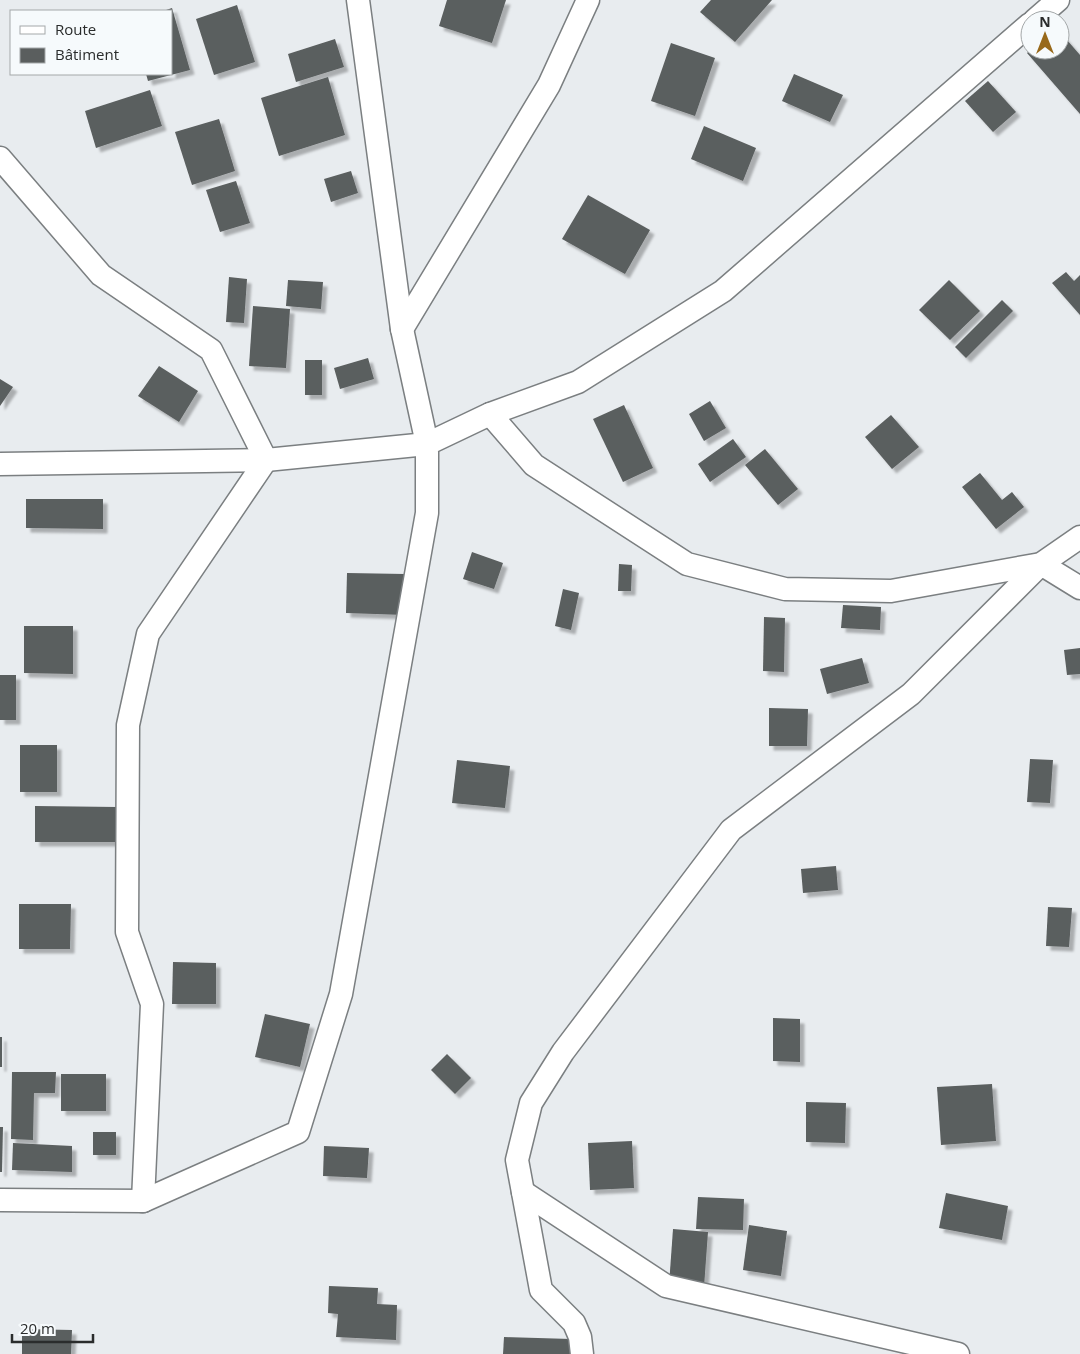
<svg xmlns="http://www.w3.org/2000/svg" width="1080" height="1354" font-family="'Open Sans',sans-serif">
<defs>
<filter id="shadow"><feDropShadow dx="4.5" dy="4.5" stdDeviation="1" flood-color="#0004"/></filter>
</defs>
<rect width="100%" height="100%" fill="#e8ecef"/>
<!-- building -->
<g fill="#5a5e5e" filter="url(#shadow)">
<path d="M 447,0 L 506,0 L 492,43 L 439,26 Z"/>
<path d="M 711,0 L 772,0 L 735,42 L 700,12 Z"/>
<path d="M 237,5 L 255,62 L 214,75 L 196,19 Z"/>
<path d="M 172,8 L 190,70 L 148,81 L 146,74 L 171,74 L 171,11 L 163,11 Z"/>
<path d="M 1060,32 L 1080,55 L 1080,114 L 1027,53 L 1030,50 L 1060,50 Z"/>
<path d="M 335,39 L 344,67 L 296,82 L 288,54 Z"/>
<path d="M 671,43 L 715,58 L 695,116 L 651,101 Z"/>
<path d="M 794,74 L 843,95 L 830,122 L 782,101 Z"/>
<path d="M 328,77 L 345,135 L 279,156 L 261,98 Z"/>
<path d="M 988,81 L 1016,112 L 993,132 L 965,101 Z"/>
<path d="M 150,90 L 162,126 L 96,148 L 85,111 Z"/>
<path d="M 219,119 L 235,171 L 192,185 L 175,132 Z"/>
<path d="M 704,126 L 756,148 L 743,181 L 691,159 Z"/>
<path d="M 351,171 L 358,193 L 331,202 L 324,179 Z"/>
<path d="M 236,181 L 250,223 L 220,232 L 206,190 Z"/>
<path d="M 588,195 L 650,230 L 625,274 L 562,239 Z"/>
<path d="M 1066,272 L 1074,281 L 1080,275 L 1080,315 L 1052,283 Z"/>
<path d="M 229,277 L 247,279 L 244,323 L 226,322 Z"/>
<path d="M 288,280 L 323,282 L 321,309 L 286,306 Z"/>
<path d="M 949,280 L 980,311 L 950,340 L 919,310 Z"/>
<path d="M 1002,300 L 1013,311 L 966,358 L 955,347 Z"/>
<path d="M 253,306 L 290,309 L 286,368 L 249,366 Z"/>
<path d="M 368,358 L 374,379 L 340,389 L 334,368 Z"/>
<rect x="305" y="360" width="17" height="35"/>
<path d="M 159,366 L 198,391 L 179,422 L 138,396 Z"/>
<path d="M 0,379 L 13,387 L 0,406 Z"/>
<path d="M 710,401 L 726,428 L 704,441 L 689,414 Z"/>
<path d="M 624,405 L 653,468 L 623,482 L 593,419 Z"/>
<path d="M 891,415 L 919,447 L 892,469 L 865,437 Z"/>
<path d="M 733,439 L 746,457 L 710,482 L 698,464 Z"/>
<path d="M 765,449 L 798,489 L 778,505 L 745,465 Z"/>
<path d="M 980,473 L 1002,500 L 1012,492 L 1024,507 L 996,529 L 962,487 Z"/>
<path d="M 26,499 L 103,499 L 103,529 L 26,528 Z"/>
<path d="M 472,552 L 503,563 L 494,589 L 463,579 Z"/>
<path d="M 619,564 L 632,565 L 631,591 L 618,591 Z"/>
<path d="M 347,573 L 405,574 L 405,615 L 346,613 Z"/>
<path d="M 563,589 L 579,593 L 571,630 L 555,626 Z"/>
<path d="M 843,605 L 881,607 L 880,630 L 841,628 Z"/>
<path d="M 764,617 L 785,618 L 784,672 L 763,671 Z"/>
<path d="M 24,626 L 73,626 L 73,674 L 24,673 Z"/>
<path d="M 1080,648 L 1080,674 L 1067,675 L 1064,650 Z"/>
<path d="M 862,658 L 869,683 L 827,694 L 820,669 Z"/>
<rect x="0" y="675" width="16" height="45"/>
<path d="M 769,708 L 808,709 L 807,746 L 769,746 Z"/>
<rect x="20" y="745" width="37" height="47"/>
<path d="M 1030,759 L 1053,760 L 1050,803 L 1027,802 Z"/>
<path d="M 457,760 L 510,766 L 505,808 L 452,803 Z"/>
<path d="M 35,806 L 117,807 L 116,842 L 35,842 Z"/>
<path d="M 836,866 L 838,890 L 803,893 L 801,869 Z"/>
<path d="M 19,904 L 71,904 L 70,949 L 19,949 Z"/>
<path d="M 1048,907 L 1072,908 L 1069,947 L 1046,946 Z"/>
<path d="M 173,962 L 216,963 L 216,1004 L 172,1004 Z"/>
<path d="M 265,1014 L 310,1024 L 300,1067 L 255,1057 Z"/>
<path d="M 773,1018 L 800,1019 L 800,1062 L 773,1061 Z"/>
<rect x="0" y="1037" width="2" height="30"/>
<path d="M 447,1054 L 471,1078 L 455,1094 L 431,1070 Z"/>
<path d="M 12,1072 L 56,1072 L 55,1093 L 34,1093 L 33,1140 L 11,1139 Z"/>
<rect x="61" y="1074" width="45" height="37"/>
<path d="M 992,1084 L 996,1141 L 941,1145 L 937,1087 Z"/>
<path d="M 806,1102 L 846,1103 L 845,1143 L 806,1142 Z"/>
<path d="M 0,1127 L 3,1127 L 2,1172 L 0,1172 Z"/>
<rect x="93" y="1132" width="23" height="23"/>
<path d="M 632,1141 L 634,1188 L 590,1190 L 588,1143 Z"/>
<path d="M 13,1143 L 72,1146 L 72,1172 L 12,1170 Z"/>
<path d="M 324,1146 L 369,1148 L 367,1178 L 323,1176 Z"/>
<path d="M 946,1193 L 1008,1206 L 1002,1240 L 939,1228 Z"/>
<path d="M 698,1197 L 744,1199 L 743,1230 L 696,1229 Z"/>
<path d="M 749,1225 L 787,1231 L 781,1276 L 743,1270 Z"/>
<path d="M 673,1229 L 708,1232 L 704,1287 L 669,1285 Z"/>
<path d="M 329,1286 L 378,1288 L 377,1304 L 397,1305 L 396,1340 L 336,1337 L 338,1314 L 328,1313 Z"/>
<path d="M 22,1329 L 72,1330 L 71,1354 L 22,1354 Z"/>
<path d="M 504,1337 L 571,1339 L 571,1354 L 503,1354 Z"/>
</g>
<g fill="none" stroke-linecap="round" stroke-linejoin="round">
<!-- minor casing -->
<g stroke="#7b7f81" stroke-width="25">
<g id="minor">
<path d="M 1035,20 L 1058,0"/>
<path d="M 0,158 L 101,275 L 211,350 L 266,460 L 148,634 L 128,725 L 127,932 L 152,1004 L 143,1201"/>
<path d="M 402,329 L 549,85 L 588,0"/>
<path d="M 490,414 L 534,465 L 687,564 L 785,589 L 891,591 L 1041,564 L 1080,537"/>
<path d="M 0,464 L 266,460 L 427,444 L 402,329 L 358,0"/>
<path d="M 523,1192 L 666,1286 L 958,1354"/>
<path d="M 0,1200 L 143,1201 L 298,1132 L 341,994 L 427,513 L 427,444 L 490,414 L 578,382 L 723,291 L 1030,24"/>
<path d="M 582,1354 L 580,1337 L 574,1323 L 541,1290 L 517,1160 L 531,1103 L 563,1052 L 731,830 L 911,694 L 1041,564 L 1080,588"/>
</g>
</g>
<!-- minor -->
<use href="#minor" stroke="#fff" stroke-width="22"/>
</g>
<!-- legend -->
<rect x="10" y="10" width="162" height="65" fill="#f6fafc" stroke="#a4a8a9"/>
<rect x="20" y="26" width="25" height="8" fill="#ffffff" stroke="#a4a8a9"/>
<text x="55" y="35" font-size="15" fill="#2a2c2c">Route</text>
<rect x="20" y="48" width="25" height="15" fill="#5a5e5e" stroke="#a4a8a9"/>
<text x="55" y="60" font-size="15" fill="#2a2c2c">Bâtiment</text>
<!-- north arrow -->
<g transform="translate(1045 35)"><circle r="24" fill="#f6fafc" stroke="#a4a8a9"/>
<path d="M0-4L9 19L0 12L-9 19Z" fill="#98691a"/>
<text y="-8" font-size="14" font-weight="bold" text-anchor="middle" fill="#2a2c2c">N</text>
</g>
<!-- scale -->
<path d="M12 1334v8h81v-8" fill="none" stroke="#2a2c2c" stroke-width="2.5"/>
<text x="20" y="1334" font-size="15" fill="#2a2c2c" stroke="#f6fafc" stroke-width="4" paint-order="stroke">20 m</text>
</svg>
